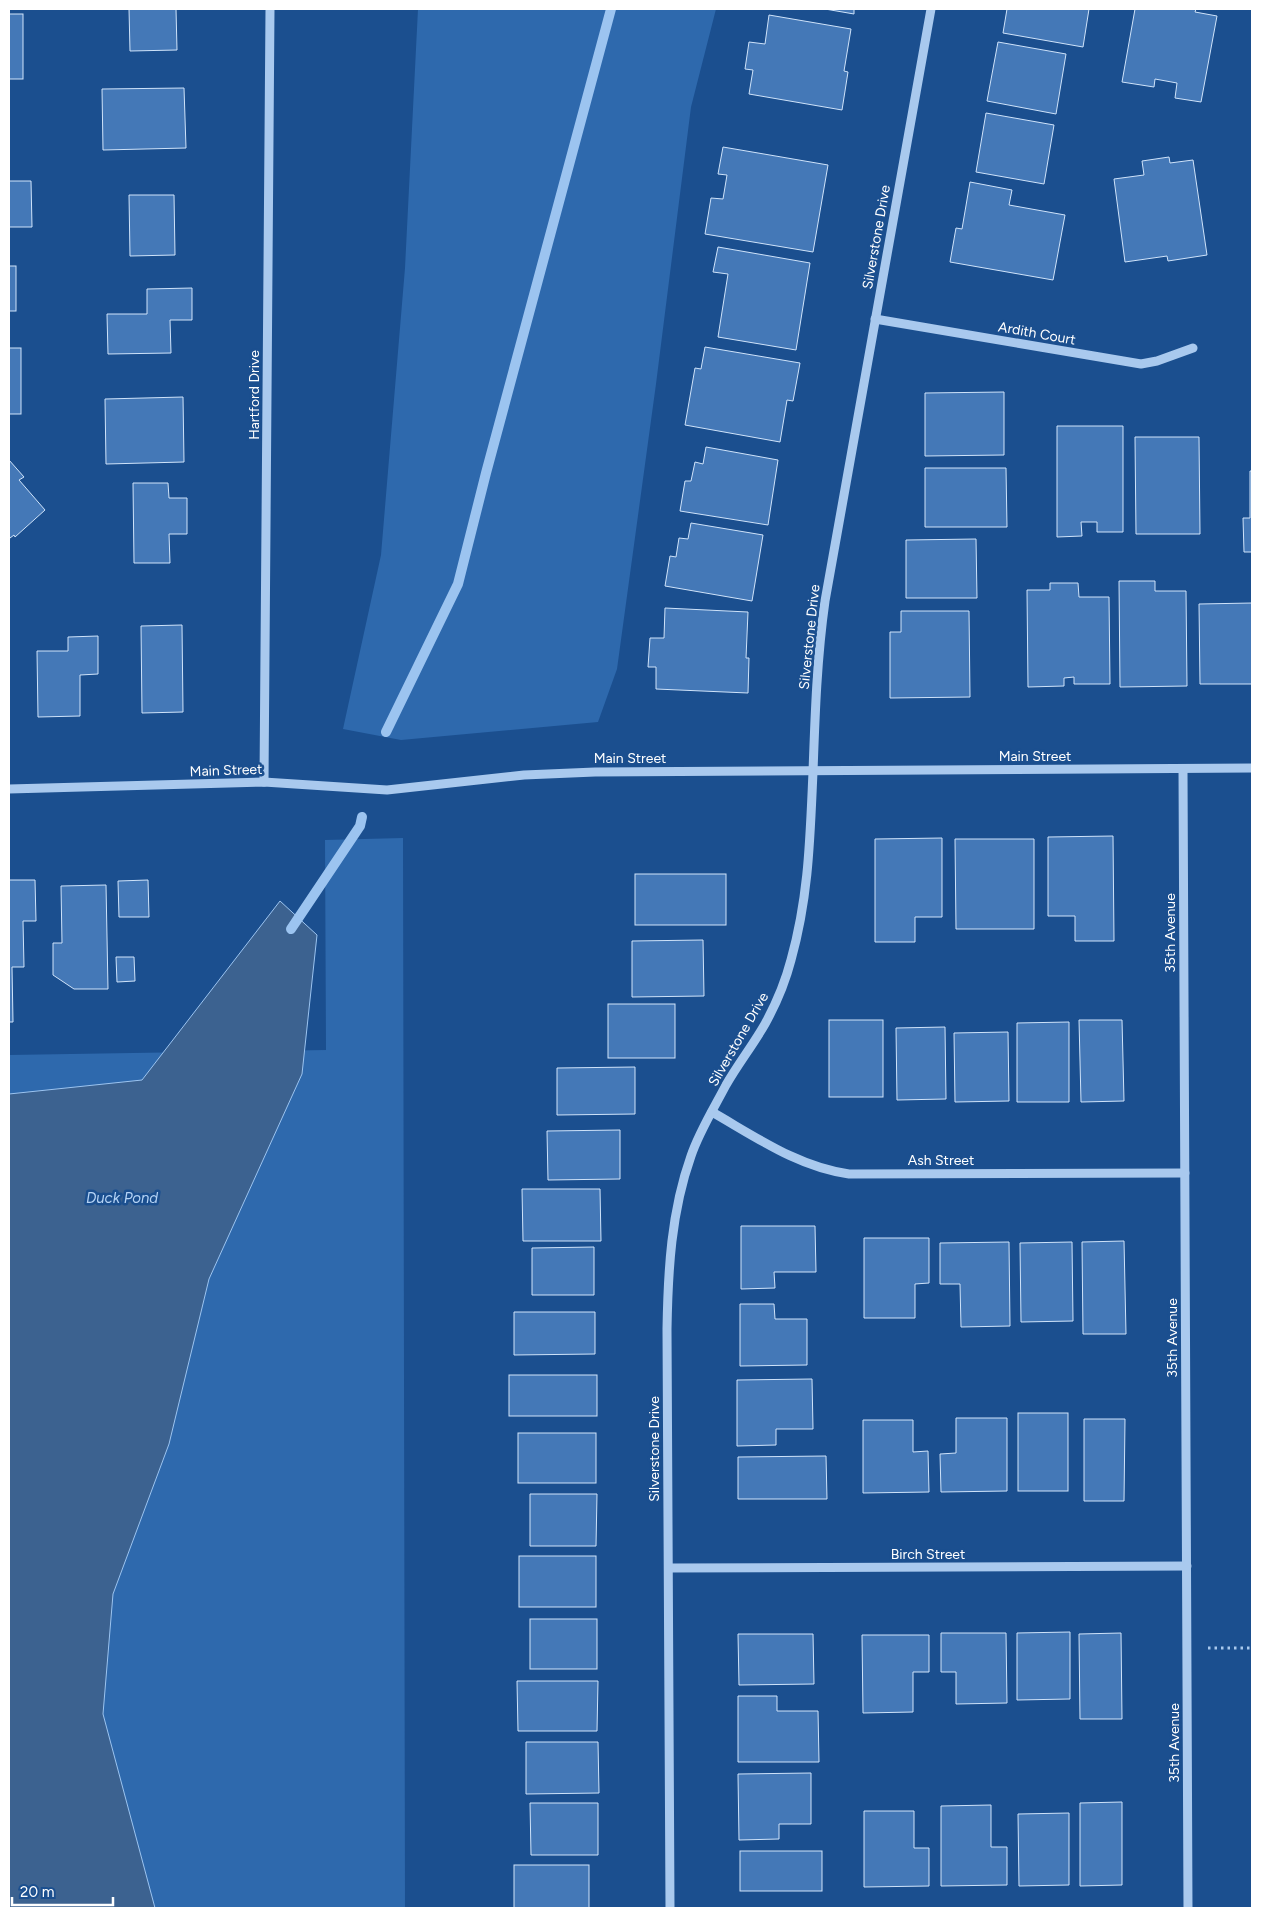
<svg xmlns="http://www.w3.org/2000/svg" width="1261" height="1917" font-family="Figtree,sans-serif">
<rect width="100%" height="100%" fill="#1b4f8f"/>
<!-- green -->
<g fill="#2e69ad">
<path d="M 418,9 L 716,9 L 691,107 L 656,384 L 617,669 L 598,722 L 401,740 L 343,729 L 381,555 L 405,268 Z"/>
<path d="M 403,838 L 405,1908 L 9,1908 L 9,1055 L 326,1050 L 325,840 Z"/>
</g>
<!-- water -->
<path fill="#3c6290" stroke="#9cc4f0" d="M 280,901 L 317,935 L 302,1074 L 209,1279 L 169,1444 L 113,1594 L 103,1714 L 155,1908 L 9,1908 L 9,1094 L 142,1080 Z"/>
<g fill="none" stroke-linecap="round" stroke-linejoin="round">
<!-- stream -->
<g stroke="#9cc4f0" stroke-width="10">
<path d="M 386,732 L 458,584 L 486,473 L 611,9"/>
<path d="M 291,929 L 360,826 L 362,817"/>
</g>
</g>
<!-- building -->
<g fill="#4478b7" stroke="#cfe3fa">
<path d="M 129,9 L 176,9 L 177,50 L 130,51 Z"/>
<path d="M 825,9 L 854,9 L 854,14 Z"/>
<path d="M 1007,9 L 1089,9 L 1083,47 L 1003,33 Z"/>
<path d="M 1135,9 L 1196,9 L 1195,12 L 1217,16 L 1201,102 L 1175,98 L 1177,83 L 1155,79 L 1154,87 L 1122,82 Z"/>
<rect x="9" y="14" width="14" height="65"/>
<path d="M 769,15 L 851,29 L 844,71 L 848,72 L 842,110 L 749,94 L 753,70 L 745,69 L 749,42 L 765,44 Z"/>
<path d="M 998,42 L 1066,54 L 1056,114 L 987,101 Z"/>
<path d="M 184,88 L 186,148 L 103,150 L 102,89 Z"/>
<path d="M 986,113 L 1054,125 L 1044,184 L 976,172 Z"/>
<path d="M 723,147 L 828,165 L 813,252 L 705,234 L 711,198 L 723,199 L 727,175 L 718,174 Z"/>
<path d="M 1169,157 L 1170,163 L 1193,160 L 1207,255 L 1168,261 L 1167,256 L 1125,262 L 1114,179 L 1144,175 L 1142,161 Z"/>
<path d="M 9,181 L 31,181 L 32,227 L 9,227 Z"/>
<path d="M 970,182 L 1012,190 L 1009,205 L 1065,215 L 1053,280 L 950,262 L 956,228 L 962,229 Z"/>
<path d="M 129,195 L 174,195 L 175,255 L 130,256 Z"/>
<path d="M 718,247 L 810,263 L 796,350 L 718,337 L 728,274 L 713,272 Z"/>
<rect x="9" y="266" width="7" height="45"/>
<path d="M 192,288 L 192,320 L 170,320 L 171,353 L 108,354 L 107,314 L 147,314 L 147,289 Z"/>
<path d="M 705,347 L 800,363 L 793,401 L 787,400 L 780,442 L 685,425 L 695,368 L 701,369 Z"/>
<rect x="9" y="348" width="12" height="66"/>
<path d="M 1004,392 L 1004,455 L 925,456 L 925,393 Z"/>
<path d="M 183,397 L 184,462 L 106,464 L 105,399 Z"/>
<path d="M 1057,426 L 1123,426 L 1123,532 L 1097,532 L 1097,522 L 1081,522 L 1082,536 L 1057,537 Z"/>
<path d="M 1135,437 L 1199,437 L 1200,534 L 1136,534 Z"/>
<path d="M 706,447 L 778,460 L 768,525 L 680,511 L 685,481 L 691,481 L 695,462 L 703,464 Z"/>
<path d="M 9,460 L 24,477 L 19,480 L 45,510 L 15,537 L 14,535 L 10,538 L 9,536 Z"/>
<path d="M 925,468 L 1006,468 L 1007,527 L 925,527 Z"/>
<path d="M 1250,471 L 1252,471 L 1252,552 L 1244,552 L 1243,518 L 1250,518 Z"/>
<path d="M 133,483 L 168,483 L 169,498 L 187,498 L 187,534 L 169,534 L 170,563 L 134,563 Z"/>
<path d="M 691,523 L 763,535 L 752,601 L 665,586 L 670,556 L 676,557 L 679,538 L 688,539 Z"/>
<path d="M 976,539 L 977,598 L 906,598 L 906,540 Z"/>
<path d="M 1119,581 L 1155,581 L 1155,591 L 1186,591 L 1187,686 L 1120,687 Z"/>
<path d="M 1050,583 L 1078,583 L 1079,597 L 1109,597 L 1110,684 L 1074,684 L 1074,677 L 1064,678 L 1064,686 L 1028,687 L 1027,590 L 1050,590 Z"/>
<path d="M 1252,603 L 1252,684 L 1200,684 L 1199,604 Z"/>
<path d="M 665,608 L 748,612 L 746,658 L 749,658 L 748,693 L 656,689 L 656,667 L 648,667 L 650,638 L 664,638 Z"/>
<path d="M 901,611 L 969,611 L 970,697 L 890,698 L 890,632 L 901,632 Z"/>
<path d="M 182,625 L 183,712 L 142,713 L 141,626 Z"/>
<path d="M 98,636 L 98,674 L 80,675 L 80,716 L 38,717 L 37,651 L 68,651 L 68,637 Z"/>
<path d="M 1113,836 L 1114,941 L 1075,941 L 1075,916 L 1048,916 L 1048,837 Z"/>
<path d="M 942,838 L 942,917 L 915,917 L 915,942 L 875,942 L 875,839 Z"/>
<path d="M 955,839 L 1034,839 L 1034,929 L 956,929 Z"/>
<rect x="635" y="874" width="91" height="51"/>
<path d="M 9,880 L 35,880 L 36,921 L 23,921 L 24,967 L 12,967 L 13,1022 L 9,1022 Z"/>
<path d="M 148,880 L 149,917 L 119,917 L 118,881 Z"/>
<path d="M 106,885 L 108,989 L 74,989 L 53,975 L 53,943 L 62,943 L 61,886 Z"/>
<path d="M 703,940 L 704,996 L 632,997 L 632,941 Z"/>
<path d="M 116,957 L 134,957 L 135,981 L 117,982 Z"/>
<rect x="608" y="1004" width="67" height="54"/>
<rect x="829" y="1020" width="54" height="77"/>
<path d="M 1079,1020 L 1122,1020 L 1124,1101 L 1081,1102 Z"/>
<path d="M 1069,1022 L 1069,1102 L 1017,1102 L 1017,1023 Z"/>
<path d="M 945,1027 L 946,1099 L 897,1100 L 896,1028 Z"/>
<path d="M 1008,1032 L 1009,1101 L 955,1102 L 954,1033 Z"/>
<path d="M 635,1067 L 635,1114 L 557,1115 L 557,1068 Z"/>
<path d="M 620,1130 L 620,1179 L 548,1180 L 547,1131 Z"/>
<path d="M 522,1189 L 600,1189 L 601,1241 L 523,1241 Z"/>
<path d="M 741,1226 L 815,1226 L 816,1272 L 774,1272 L 775,1288 L 741,1289 Z"/>
<path d="M 864,1238 L 929,1238 L 929,1283 L 915,1284 L 915,1318 L 864,1318 Z"/>
<path d="M 1124,1241 L 1126,1334 L 1083,1334 L 1082,1242 Z"/>
<path d="M 1009,1242 L 1010,1326 L 961,1327 L 960,1284 L 940,1284 L 940,1243 Z"/>
<path d="M 1072,1242 L 1073,1321 L 1021,1322 L 1020,1243 Z"/>
<path d="M 594,1247 L 594,1295 L 532,1295 L 532,1248 Z"/>
<path d="M 740,1304 L 774,1304 L 775,1319 L 807,1319 L 807,1365 L 740,1366 Z"/>
<path d="M 514,1312 L 595,1312 L 595,1354 L 514,1355 Z"/>
<rect x="509" y="1375" width="88" height="41"/>
<path d="M 812,1379 L 813,1429 L 776,1429 L 776,1445 L 737,1446 L 737,1380 Z"/>
<rect x="1018" y="1413" width="50" height="78"/>
<path d="M 956,1418 L 1007,1418 L 1007,1491 L 941,1492 L 940,1454 L 956,1453 Z"/>
<path d="M 1084,1419 L 1125,1419 L 1124,1501 L 1084,1501 Z"/>
<path d="M 863,1420 L 913,1420 L 913,1452 L 928,1451 L 929,1492 L 863,1493 Z"/>
<rect x="518" y="1433" width="78" height="50"/>
<path d="M 826,1456 L 827,1499 L 738,1499 L 738,1457 Z"/>
<path d="M 530,1494 L 597,1494 L 596,1546 L 530,1546 Z"/>
<rect x="519" y="1556" width="77" height="51"/>
<rect x="530" y="1619" width="67" height="50"/>
<path d="M 1070,1632 L 1070,1699 L 1017,1700 L 1017,1633 Z"/>
<path d="M 941,1633 L 1006,1633 L 1007,1703 L 956,1704 L 956,1672 L 941,1672 Z"/>
<path d="M 1121,1633 L 1122,1719 L 1080,1719 L 1079,1634 Z"/>
<path d="M 738,1634 L 813,1634 L 814,1684 L 739,1685 Z"/>
<path d="M 862,1635 L 929,1635 L 929,1672 L 913,1672 L 913,1712 L 863,1713 Z"/>
<path d="M 517,1681 L 598,1681 L 597,1731 L 518,1731 Z"/>
<path d="M 738,1696 L 777,1696 L 777,1711 L 818,1711 L 819,1762 L 738,1762 Z"/>
<path d="M 526,1742 L 598,1742 L 599,1793 L 526,1794 Z"/>
<path d="M 811,1773 L 811,1824 L 779,1824 L 779,1839 L 739,1840 L 738,1774 Z"/>
<path d="M 1122,1802 L 1122,1885 L 1080,1886 L 1080,1803 Z"/>
<path d="M 530,1803 L 598,1803 L 598,1855 L 531,1855 Z"/>
<path d="M 991,1805 L 991,1847 L 1007,1847 L 1007,1885 L 941,1886 L 941,1806 Z"/>
<path d="M 864,1811 L 914,1811 L 914,1848 L 929,1848 L 929,1886 L 864,1887 Z"/>
<path d="M 1069,1813 L 1069,1885 L 1019,1886 L 1018,1814 Z"/>
<rect x="740" y="1851" width="82" height="40"/>
<rect x="514" y="1865" width="75" height="43"/>
</g>
<g fill="none" stroke-linecap="round" stroke-linejoin="round">
<!-- path -->
<path stroke="#a9c9ee" stroke-width="3" stroke-dasharray="2.5 4" stroke-linecap="butt" d="M 1208,1648 L 1252,1648"/>
<!-- minor -->
<g stroke="#a9c9ee" stroke-width="9">
<path d="M 875,319 L 1141,364 L 1157,361 L 1193,348"/>
<path d="M 1183,769 L 1188,1908"/>
<path d="M 264,782 L 270,9"/>
<path d="M 9,789 L 264,782 L 387,790 L 524,775 L 595,772 L 1252,768"/>
<path d="M 712,1112 C 756,1137 798,1167 849,1174 L 1185,1173"/>
<path d="M 669,1568 L 1187,1566"/>
<path d="M 670,1908 L 667,1329 C 668,1271 671,1212 691,1156 C 699,1132 714,1108 726,1085 C 738,1064 753,1045 765,1024 C 776,1004 785,983 791,960 C 809,896 810,837 813,772 C 815,715 817,657 825,601 L 931,9"/>
</g>
</g>
<g text-anchor="middle" stroke-width="5" stroke-linejoin="round" paint-order="stroke">
<!-- street labels -->
<g font-size="14" fill="#fff" stroke="#1b4f8f">
<text transform="translate(876 237) rotate(-80)" y="5">Silverstone Drive</text>
<text transform="translate(1037 333) rotate(10)" y="5">Ardith Court</text>
<text transform="translate(254 395) rotate(-90)" y="5">Hartford Drive</text>
<text transform="translate(809 637) rotate(-84)" y="5">Silverstone Drive</text>
<text x="1035" y="761">Main Street</text>
<text x="630" y="763">Main Street</text>
<text transform="translate(226 770) rotate(-2)" y="5">Main Street</text>
<text transform="translate(1170 933) rotate(-90)" y="5">35th Avenue</text>
<text transform="translate(738 1039) rotate(-60)" y="5">Silverstone Drive</text>
<text x="941" y="1165">Ash Street</text>
<text transform="translate(1172 1338) rotate(-90)" y="5">35th Avenue</text>
<text transform="translate(654 1449) rotate(-90)" y="5">Silverstone Drive</text>
<text x="928" y="1559">Birch Street</text>
<text transform="translate(1174 1743) rotate(-90)" y="5">35th Avenue</text>
</g>
<!-- water labels -->
<g font-size="15" font-style="italic" fill="#b5d3f5" stroke="#1b4f8f">
<text x="122" y="1203">Duck Pond</text>
</g>
</g>
<!-- border -->
<rect width="1261" height="1917" fill="none" stroke="#ffffff" stroke-width="20"/>
<!-- scale -->
<path d="M12 1897v8h101v-8" fill="none" stroke="#ffffff" stroke-width="2.5"/>
<text x="20" y="1897" font-size="15" fill="#ffffff" stroke="#1b4f8f" stroke-width="4" paint-order="stroke">20 m</text>
</svg>
